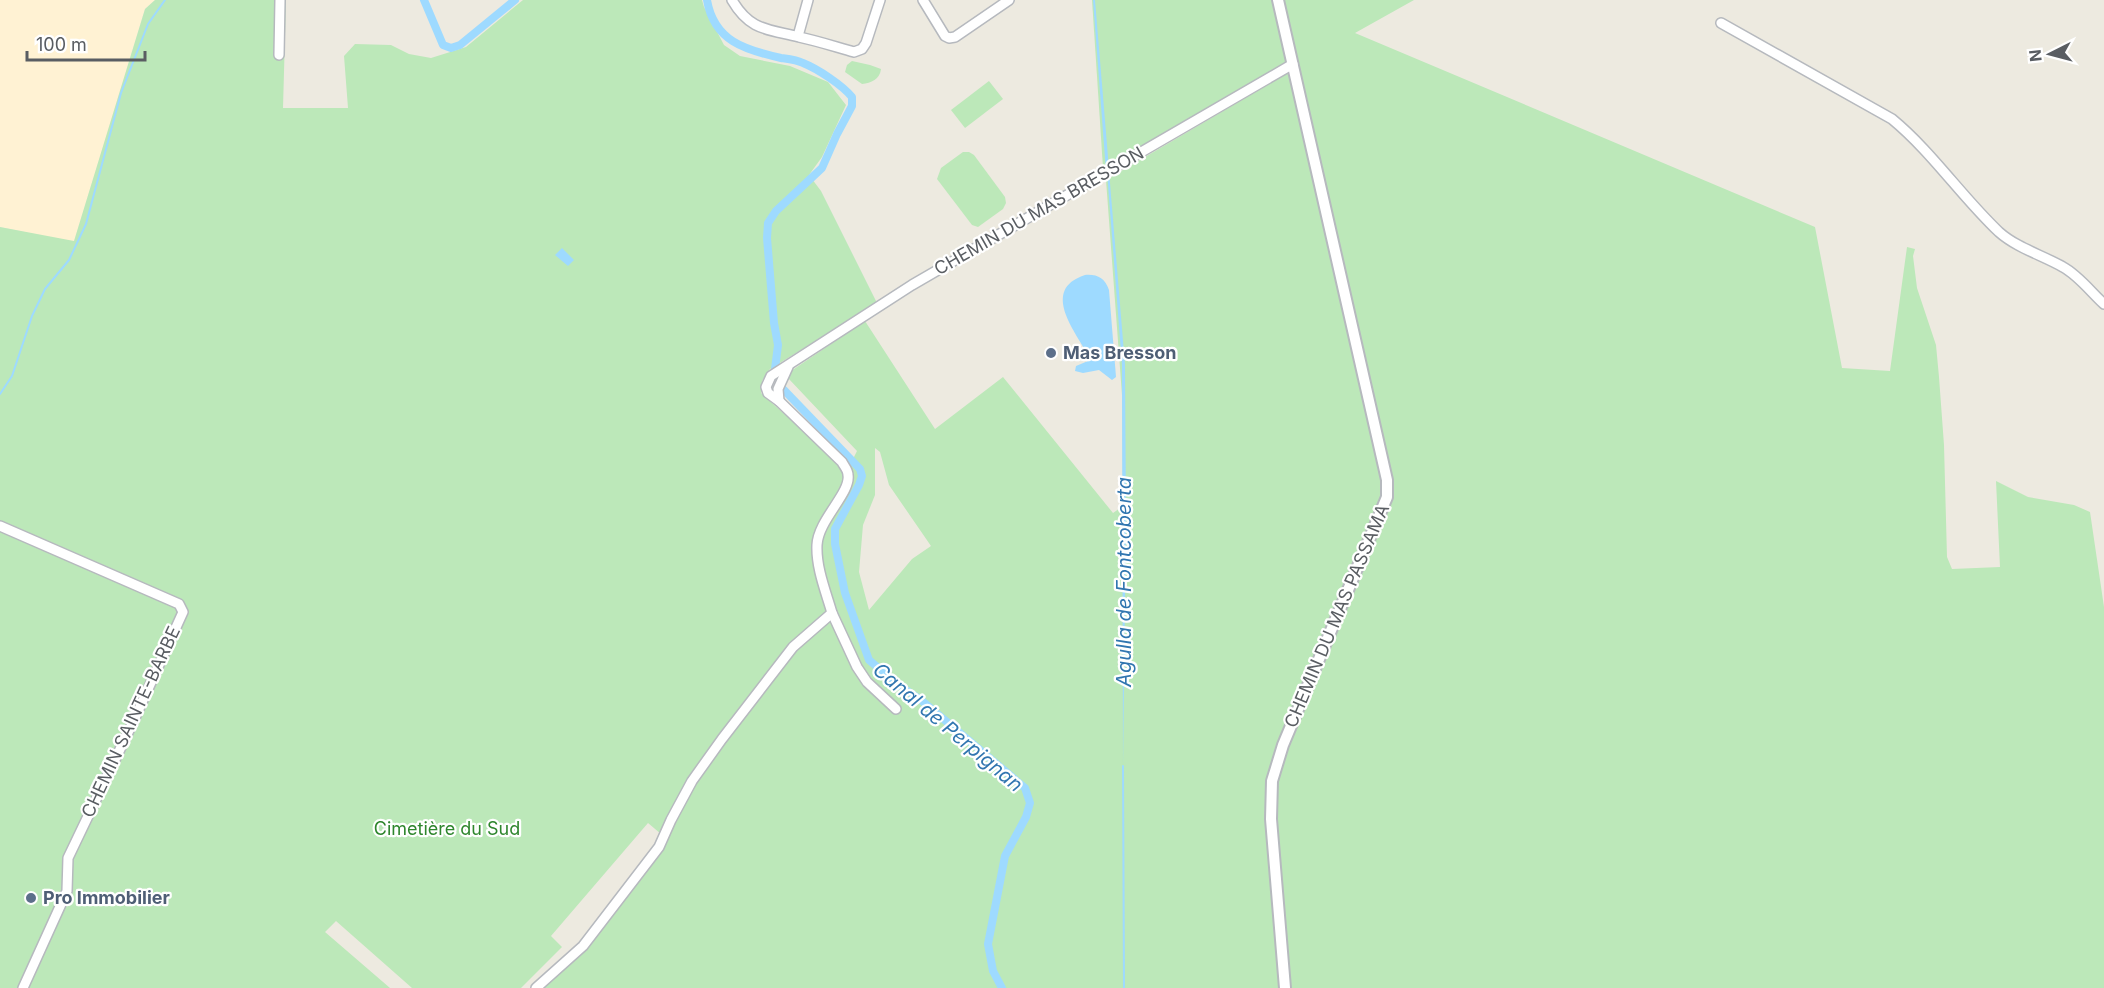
<svg xmlns="http://www.w3.org/2000/svg" width="2104" height="988" font-family="Inter,sans-serif">
<rect width="100%" height="100%" fill="#edeae0"/>
<!-- commercial -->
<path fill="#fff2d3" d="M 0,0 L 155,0 L 145,9 L 74,242 L 0,227 Z"/>
<!-- green -->
<g fill="#bce8b9" fill-rule="evenodd">
<path d="M 155,0 L 286,0 L 283,108 L 348,108 L 344,56 L 355,44 L 391,45 L 409,54 L 431,58 L 466,47 L 523,0 L 702,0 L 704,7 L 724,45 L 740,56 L 790,66 L 828,82 L 846,105 L 822,157 L 809,175 L 821,191 L 877,303 L 770,369 L 762,381 L 761,393 L 840,464 L 845,474 L 844,482 L 817,528 L 814,546 L 828,612 L 790,645 L 661,834 L 648,823 L 551,936 L 562,947 L 521,988 L 412,988 L 336,921 L 325,932 L 390,988 L 0,988 L 0,227 L 74,241 L 145,9 Z"/>
<path d="M 1092,0 L 1274,0 L 1289,62 L 1103,168 Z"/>
<path d="M 1283,0 L 1414,0 L 1355,33 L 1815,227 L 1842,368 L 1890,371 L 1907,247 L 1915,249 L 1913,256 L 1917,288 L 1936,345 L 1939,377 L 1944,445 L 1947,557 L 1952,569 L 2000,567 L 1996,481 L 2028,497 L 2074,505 L 2090,512 L 2104,607 L 2104,988 L 1290,988 L 1276,819 L 1276,782 L 1287,747 L 1391,498 Z"/>
<path d="M 852,61 L 870,65 L 881,69 C 880,79 871,83 862,84 L 845,72 L 847,65 Z"/>
<path d="M 1291,71 L 1383,480 L 1382,496 L 1268,780 L 1281,988 L 542,988 L 586,948 L 674,821 L 695,783 L 724,741 L 795,649 L 836,614 L 826,581 L 821,547 L 824,530 L 851,484 L 849,467 L 857,451 L 788,378 L 791,371 L 865,321 L 935,429 L 1003,377 L 1113,513 L 1123,506 L 1122,395 L 1106,180 ZM 875,448 L 880,452 L 889,485 L 931,546 L 912,559 L 869,610 L 859,572 L 863,525 L 875,495 Z"/>
<path d="M 989,81 L 1003,99 L 965,128 L 951,110 Z"/>
<path d="M 963,152 L 969,152 L 974,155 L 1005,197 L 1006,203 L 1003,209 L 978,227 L 972,225 L 937,179 L 941,168 Z"/>
</g>
<!-- water -->
<g fill="#9edaff">
<path d="M 1093,0 L 1095,0 L 1109,169 L 1106,171 Z"/>
<path d="M 1109,171 L 1125,365 L 1126,518 L 1123,767 L 1122,365 L 1107,172 Z"/>
<path d="M 562,248 L 574,260 L 568,266 L 555,255 Z"/>
<path d="M 1085,275 C 1097,274 1105,278 1109,290 L 1116,377 L 1112,380 L 1099,370 L 1083,373 L 1075,371 L 1076,366 L 1088,361 L 1089,357 C 1077,333 1039,290 1085,275 Z"/>
</g>
<g fill="none" stroke-linecap="round" stroke-linejoin="round">
<!-- stream -->
<g stroke="#9edaff" stroke-width="2">
<path d="M 0,394 L 12,376 L 32,316 L 45,289 L 69,260 L 86,224 L 121,93 L 148,24 L 165,0"/>
<path d="M 1123,766 L 1124,988"/>
</g>
<!-- canal -->
<g stroke="#9edaff" stroke-width="8">
<path d="M 424,0 L 443,45 L 451,48 L 460,45 L 515,0"/>
<path d="M 707,0 C 714,41 745,50 781,58 C 788,59 797,60 803,63 C 818,69 842,85 852,97 L 852,106 L 837,134 L 822,168 L 776,211 L 768,223 L 767,238 L 774,323 L 778,345 L 775,369"/>
<path d="M 784,390 L 860,469 L 862,476 L 859,485 L 835,529 L 835,544 L 845,593 L 869,660 L 897,684 L 921,700 L 1025,788 L 1030,803 L 1026,817 L 1005,856 L 988,944 L 993,971 L 1002,988"/>
</g>
<!-- minor casing -->
<g stroke="#b6b9be" stroke-width="12">
<g id="minor">
<path d="M 732,0 C 750,31 768,29 799,37 C 818,41 836,47 854,52 L 862,49 L 866,43 L 880,0"/>
<path d="M 923,0 L 945,36 L 949,38 L 955,37 L 1009,0"/>
<path d="M 1721,23 L 1892,119 C 1932,152 1961,196 1999,232 C 2017,248 2042,255 2063,267 C 2078,275 2091,292 2104,304"/>
<path d="M 798,36 L 808,0"/>
<path d="M 279,55 L 280,0"/>
<path d="M 779,401 L 778,389 L 788,367"/>
<path d="M 0,526 L 179,604 L 183,612 L 134,720 L 68,858 L 67,891 L 23,988"/>
<path d="M 832,613 L 857,667 L 867,682 L 896,709"/>
<path d="M 536,988 L 583,946 L 659,847 L 671,820 L 692,781 L 722,739 L 793,647 L 832,613 C 826,592 816,568 817,545 C 818,520 851,493 848,475 C 848,470 844,466 842,462 L 779,401 L 768,393 L 766,387 L 771,376 L 912,285 L 1293,64"/>
</g>
</g>
<!-- tertiary casing -->
<g stroke="#b6b9be" stroke-width="14">
<path id="tertiary" d="M 1278,0 L 1387,480 L 1387,497 L 1283,745 L 1272,781 L 1271,819 L 1285,988"/>
</g>
<!-- minor -->
<use href="#minor" stroke="#fff" stroke-width="9"/>
<!-- tertiary -->
<use href="#tertiary" stroke="#fff" stroke-width="10"/>
</g>
<!-- markers -->
<g fill="#5c6f8a" stroke="#fff" stroke-width="2">
<circle cx="1051" cy="353" r="6"/>
<circle cx="31" cy="898" r="6"/>
</g>
<g text-anchor="middle" stroke-width="4.5" stroke-linejoin="round" paint-order="stroke">
<!-- street labels -->
<g font-size="18" fill="#595d62" stroke="#fff">
<text transform="translate(1039 211) rotate(-30)" y="6">CHEMIN DU MAS BRESSON</text>
<text transform="translate(1337 616) rotate(-67)" y="6">CHEMIN DU MAS PASSAMA</text>
<text transform="translate(131 722) rotate(-65)" y="6">CHEMIN SAINTE-BARBE</text>
</g>
<!-- service labels -->
<g font-size="18" font-weight="bold" fill="#4e5e75" stroke="#fff" text-anchor="start">
<text x="1063" y="359">Mas Bresson</text>
<text x="43" y="904">Pro Immobilier</text>
</g>
<!-- park labels -->
<g font-size="18" fill="#2e862d" stroke="#fff">
<text x="447" y="835">Cimetière du Sud</text>
</g>
<!-- water labels -->
<g font-size="20" font-style="italic" fill="#3176b0" stroke="#fff">
<text transform="translate(1124 582) rotate(-90)" y="7">Agulla de Fontcoberta</text>
<text transform="translate(948 727) rotate(40)" y="7">Canal de Perpignan</text>
</g>
</g>
<!-- north arrow -->
<g transform="translate(2050 54) rotate(264)" stroke="#ffffff" stroke-width="4.5" paint-order="stroke">
<path d="M0-4.5L10 22L0 15L-10 22Z" fill="#595d62"/>
<text y="-9" font-size="16" font-weight="bold" text-anchor="middle" fill="#595d62">N</text>
</g>
<!-- scale -->
<path d="M27 51v9h118v-9" fill="none" stroke="#595d62" stroke-width="3"/>
<text x="36" y="51" font-size="18" fill="#595d62" stroke="#ffffff" stroke-width="4.5" paint-order="stroke">100 m</text>
</svg>
